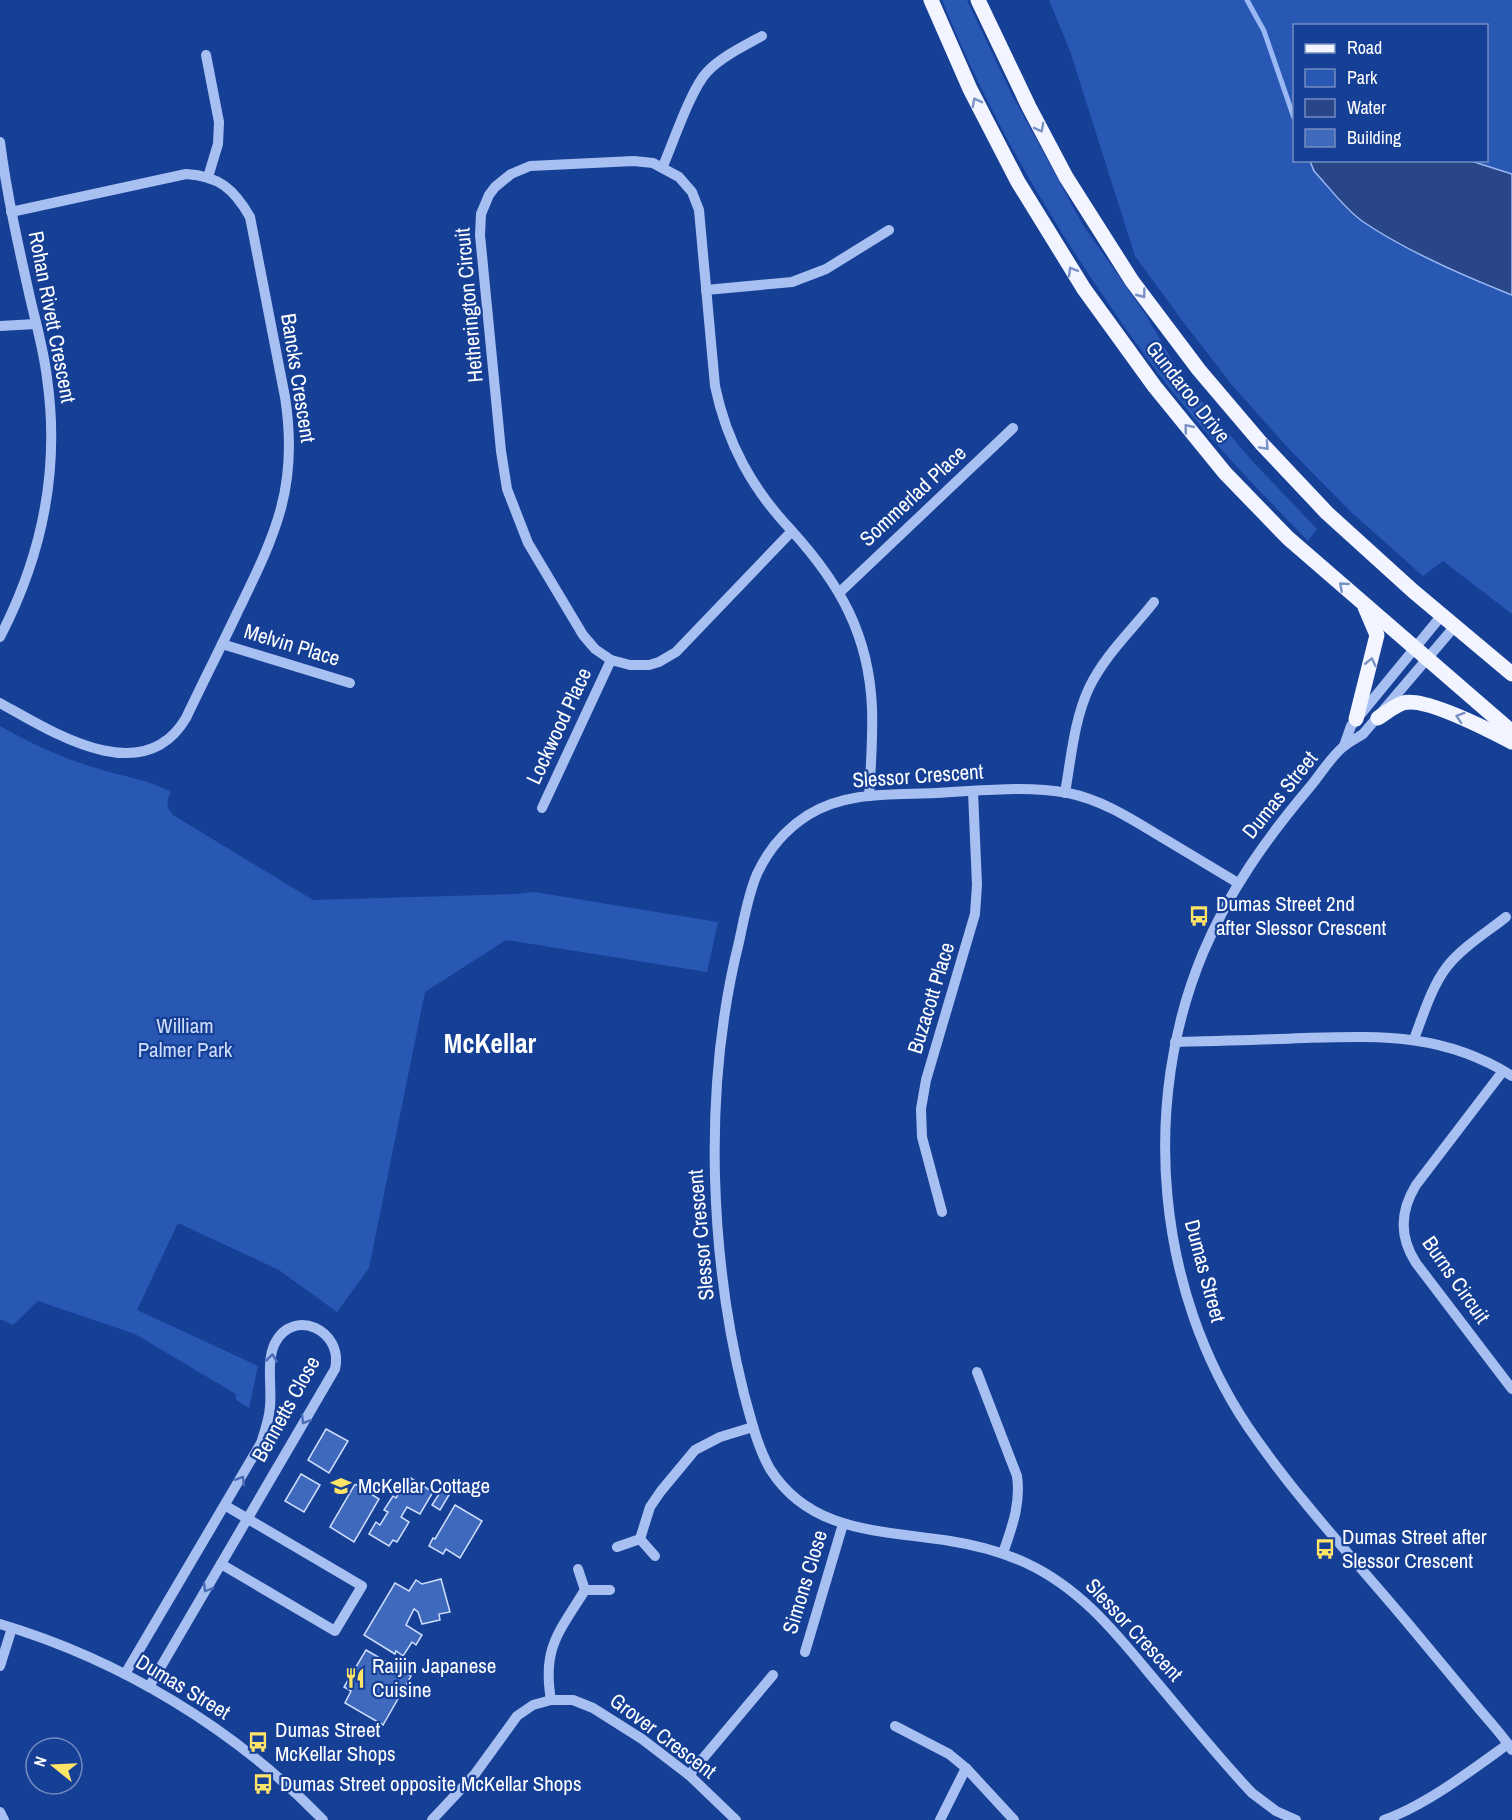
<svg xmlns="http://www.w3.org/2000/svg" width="1512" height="1820" font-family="'Archivo Narrow',sans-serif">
<rect width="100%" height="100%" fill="#163f96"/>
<!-- green -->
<g fill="#2958b4" fill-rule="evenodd">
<path d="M 942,0 L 967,0 L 1012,95 L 1083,225 L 1146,315 L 1184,381 L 1254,463 L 1317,529 L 1308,541 C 1269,501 1230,461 1194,418 C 1161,379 1131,337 1102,294 C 1039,202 984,104 942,0 Z"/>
<path d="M 1049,0 L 1512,0 L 1512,614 L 1443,561 L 1423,576 L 1351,512 L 1289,449 L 1232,385 L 1184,323 L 1135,256 L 1070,51 ZM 1294,26 L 1486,26 L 1486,160 L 1294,160 Z"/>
<path d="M 0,726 C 32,744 64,759 99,769 C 124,777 147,779 171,792 C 166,801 166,807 173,815 L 313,900 L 517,894 L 534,892 L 718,922 L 707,972 L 506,940 L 425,992 L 369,1268 L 337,1312 L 279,1270 L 178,1223 L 137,1310 L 258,1366 L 249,1408 L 236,1400 L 236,1394 L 135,1334 L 38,1301 L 13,1325 L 0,1319 Z"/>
</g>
<!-- water -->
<path fill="#294788" stroke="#9ab9f4" stroke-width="1.5" d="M 1310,161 L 1471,161 L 1512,174 L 1512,295 C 1464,276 1404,250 1362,221 C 1345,209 1328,186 1314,171 Z"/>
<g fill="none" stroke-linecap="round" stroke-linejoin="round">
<!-- stream -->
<path stroke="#9ab9f4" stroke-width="5" d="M 1247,0 L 1264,31 L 1294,118"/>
</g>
<!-- building -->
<g fill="#3e69bd" stroke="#cfdefc" stroke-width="1.5">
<path d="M 326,1429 L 348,1441 L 329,1473 L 308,1460 Z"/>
<path d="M 301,1474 L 320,1485 L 304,1512 L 285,1501 Z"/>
<path d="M 409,1477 L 433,1492 L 420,1514 L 407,1507 L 401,1517 L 409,1522 L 397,1542 L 393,1540 L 389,1546 L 369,1534 L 376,1522 L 380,1525 L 388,1512 L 384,1510 L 393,1496 L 396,1498 Z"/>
<path d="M 355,1484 L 379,1499 L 354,1542 L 330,1527 Z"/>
<path d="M 441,1491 L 449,1495 L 440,1510 L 432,1505 Z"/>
<path d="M 455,1505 L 482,1521 L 460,1558 L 446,1549 L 443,1554 L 429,1546 L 433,1538 L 435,1539 Z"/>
<path d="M 441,1579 L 450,1612 L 439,1614 L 440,1620 L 422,1624 L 418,1612 L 414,1609 L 406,1625 L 422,1635 L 416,1645 L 412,1642 L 403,1656 L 396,1651 L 395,1654 L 364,1635 L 395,1583 L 409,1591 L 416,1580 L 422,1584 Z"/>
<path d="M 366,1650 L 411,1676 L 383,1725 L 345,1703 L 351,1691 L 344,1687 Z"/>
</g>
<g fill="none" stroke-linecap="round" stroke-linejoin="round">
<!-- minor -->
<g stroke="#a7c0f1" stroke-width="10">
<path d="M 206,55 L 219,122 L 218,144 L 208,177"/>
<path d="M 0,142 C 7,196 19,249 31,302 C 37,327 44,352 47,378 C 60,468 42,556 0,637"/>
<path d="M 663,166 C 673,143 691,89 707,72 C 721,57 744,46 762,36"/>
<path d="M 706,290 L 792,282 L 826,269 L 889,230"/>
<path d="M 0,326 L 36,324"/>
<path d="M 792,531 C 752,489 727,443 715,386 L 699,210 L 692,192 L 679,177 L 653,163 L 634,161 L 530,166 L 511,174 L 495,187 L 489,195 L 481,214 L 480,235 L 501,451 L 507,489 L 528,543 L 583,635 L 595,649 L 611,660 L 630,665 L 649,665 L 659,662 L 676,652 L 792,531 C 840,584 869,635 872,708 C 873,737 871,767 869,796"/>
<path d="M 840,592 L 1013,428"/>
<path d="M 1455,626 L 1363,734 C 1357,738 1349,742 1343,747 C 1330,758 1320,775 1309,788 C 1266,839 1229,891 1203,953 C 1140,1104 1156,1290 1248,1427 C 1295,1496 1353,1558 1406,1621 C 1429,1649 1452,1676 1475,1704 C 1487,1719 1502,1734 1512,1750"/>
<path d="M 222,644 L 350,683"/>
<path d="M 0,703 C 52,732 143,791 186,718 C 203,682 221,647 238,611 C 276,533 299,486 285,397 L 250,217 C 234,189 219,176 186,174 L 11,212"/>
<path d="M 1344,746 L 1351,726 L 1442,615"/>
<path d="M 1065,793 C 1071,759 1074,720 1089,688 C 1104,656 1132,630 1154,602"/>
<path d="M 542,808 L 611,660"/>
<path d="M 1238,883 C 1213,868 1188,853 1163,838 C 1133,820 1103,800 1068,793 C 1025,785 979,791 936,793 C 893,795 846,791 808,815 C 786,829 768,850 757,874 C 748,895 744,919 739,942 C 720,1018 713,1098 715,1177 C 717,1250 726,1323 744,1394 C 751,1419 757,1446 770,1469 C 811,1534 883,1530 950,1541 C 976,1545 1002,1552 1026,1563 C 1078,1587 1113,1629 1149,1673 C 1183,1713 1216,1755 1252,1793 L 1276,1811 L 1296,1820"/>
<path d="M 1414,1039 C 1423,1016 1431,988 1446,968 C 1461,948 1486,933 1506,917"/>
<path d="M 1175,1042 C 1218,1041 1261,1040 1304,1038 C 1381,1036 1444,1033 1512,1076"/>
<path d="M 1503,1071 L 1416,1185 C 1400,1211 1399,1237 1416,1263 L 1512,1389"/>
<path d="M 942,1212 L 922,1137 L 921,1109 L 926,1080 L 975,914 L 977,885 L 973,792"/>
<path d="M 977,1372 L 1017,1476 C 1021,1504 1012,1527 1003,1553"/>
<path d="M 640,1539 L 655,1556"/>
<path d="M 617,1547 L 640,1539 L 650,1507 L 661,1491 L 695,1450 L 720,1437 L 753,1427"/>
<path d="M 221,1564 L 335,1631 L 362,1586 L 226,1506"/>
<path d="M 578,1569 L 585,1590"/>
<path d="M 0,1624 C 121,1660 235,1729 323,1820"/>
<path d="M 805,1652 L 843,1524"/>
<path d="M 0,1666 L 12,1628"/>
<path d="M 125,1674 L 261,1443 C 265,1431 269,1420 270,1407 C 272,1387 266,1361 275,1343 C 293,1307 344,1330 335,1369 L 149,1687"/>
<path d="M 551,1700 C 542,1648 559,1632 585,1590 L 610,1590"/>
<path d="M 895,1726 L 949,1754 L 966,1768"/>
<path d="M 689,1775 L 773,1675"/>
<path d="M 0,1812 L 4,1820"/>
<path d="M 432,1820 L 475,1774 L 517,1716 L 533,1705 L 551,1700 L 573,1700 L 593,1708 L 642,1739 L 689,1775 L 736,1820"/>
<path d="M 940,1820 L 966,1768 L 1014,1820"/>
<path d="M 1384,1820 C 1426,1805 1472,1770 1508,1744"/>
</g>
<!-- major -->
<g stroke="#f2f5ff" stroke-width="15">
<path d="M 931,0 L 970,89 L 1018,182 L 1084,289 L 1155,387 L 1225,473 L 1288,538 L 1512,732"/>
<path d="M 978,0 L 1029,107 L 1066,177 L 1132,281 L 1199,370 L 1261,443 L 1327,513 L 1413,591 L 1512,674"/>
<path d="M 1378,718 C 1386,713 1394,706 1403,703 C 1424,696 1491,731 1512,742"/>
<path d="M 1356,719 L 1377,635 L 1365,607"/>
</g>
</g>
<!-- one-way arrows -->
<defs><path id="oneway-chevron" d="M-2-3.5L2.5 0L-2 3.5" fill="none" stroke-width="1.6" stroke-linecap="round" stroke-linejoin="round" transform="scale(1.5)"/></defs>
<g stroke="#7991c5">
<use href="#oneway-chevron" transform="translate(976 102) rotate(-118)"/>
<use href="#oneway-chevron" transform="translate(1040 128) rotate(62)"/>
<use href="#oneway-chevron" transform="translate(1072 271) rotate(-121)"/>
<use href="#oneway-chevron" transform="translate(1142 294) rotate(53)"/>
<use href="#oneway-chevron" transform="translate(1188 428) rotate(-129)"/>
<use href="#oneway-chevron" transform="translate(1265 446) rotate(47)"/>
<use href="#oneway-chevron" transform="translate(1343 586) rotate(-139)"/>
<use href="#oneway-chevron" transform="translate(1371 662) rotate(-77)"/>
<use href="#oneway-chevron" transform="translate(1460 717) rotate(-162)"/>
</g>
<g stroke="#496cb6">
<use href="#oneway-chevron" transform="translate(272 1358) rotate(-84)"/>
<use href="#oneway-chevron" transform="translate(305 1420) rotate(121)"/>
<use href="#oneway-chevron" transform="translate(241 1480) rotate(-59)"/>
<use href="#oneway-chevron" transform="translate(207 1588) rotate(120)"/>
</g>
<!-- icons -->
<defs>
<g id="bus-bare" transform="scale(1.62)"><path d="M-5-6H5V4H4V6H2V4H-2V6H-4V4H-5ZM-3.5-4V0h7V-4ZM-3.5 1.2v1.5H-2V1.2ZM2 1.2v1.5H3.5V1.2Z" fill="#ffe468" stroke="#163f96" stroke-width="2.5" paint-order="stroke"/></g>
<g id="school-bare" transform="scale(1.62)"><path d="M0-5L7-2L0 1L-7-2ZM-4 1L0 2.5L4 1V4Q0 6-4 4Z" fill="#ffe468" stroke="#163f96" stroke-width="2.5" paint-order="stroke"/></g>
<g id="restaurant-bare" transform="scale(1.62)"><path d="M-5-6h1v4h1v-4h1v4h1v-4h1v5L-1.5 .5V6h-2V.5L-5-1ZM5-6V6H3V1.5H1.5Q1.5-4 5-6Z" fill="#ffe468" stroke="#163f96" stroke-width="2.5" paint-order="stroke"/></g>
</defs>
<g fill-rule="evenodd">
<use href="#bus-bare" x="1199" y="916"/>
<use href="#school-bare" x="341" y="1486"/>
<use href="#bus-bare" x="1325" y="1549"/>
<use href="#restaurant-bare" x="355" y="1678"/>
<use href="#bus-bare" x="258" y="1742"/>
<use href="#bus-bare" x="263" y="1784"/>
</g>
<g text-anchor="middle" stroke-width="4.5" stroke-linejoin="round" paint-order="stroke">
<!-- street labels -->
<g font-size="21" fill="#fff" stroke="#163f96">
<text transform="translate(469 305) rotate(-95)" y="7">Hetherington Circuit</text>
<text transform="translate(52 317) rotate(79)" y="7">Rohan Rivett Crescent</text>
<text transform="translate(298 378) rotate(81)" y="7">Bancks Crescent</text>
<text transform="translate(1188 392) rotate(52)" y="7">Gundaroo Drive</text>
<text transform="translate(913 496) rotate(-43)" y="7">Sommerlad Place</text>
<text transform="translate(292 645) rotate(17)" y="7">Melvin Place</text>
<text transform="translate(559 726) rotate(-65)" y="7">Lockwood Place</text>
<text transform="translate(918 776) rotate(-4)" y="7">Slessor Crescent</text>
<text transform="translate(1280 795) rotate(-51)" y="7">Dumas Street</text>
<text transform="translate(931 998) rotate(-73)" y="7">Buzacott Place</text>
<text transform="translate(701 1235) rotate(-95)" y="7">Slessor Crescent</text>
<text transform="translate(1205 1271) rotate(75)" y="7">Dumas Street</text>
<text transform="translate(1456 1280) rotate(55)" y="7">Burns Circuit</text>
<text transform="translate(286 1409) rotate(-61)" y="7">Bennetts Close</text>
<text transform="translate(805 1582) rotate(-73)" y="7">Simons Close</text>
<text transform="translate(1134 1630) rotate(47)" y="7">Slessor Crescent</text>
<text transform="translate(183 1687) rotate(31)" y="7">Dumas Street</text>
<text transform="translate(663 1736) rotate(37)" y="7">Grover Crescent</text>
</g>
<!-- poi labels -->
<g font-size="21" fill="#fff" stroke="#163f96" text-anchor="start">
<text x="1216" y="911">Dumas Street 2nd<tspan x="1216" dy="24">after Slessor Crescent</tspan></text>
<text x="358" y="1493">McKellar Cottage</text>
<text x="1342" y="1544">Dumas Street after<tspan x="1342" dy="24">Slessor Crescent</tspan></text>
<text x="372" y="1673">Raijin Japanese<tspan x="372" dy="24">Cuisine</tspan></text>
<text x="275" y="1737">Dumas Street<tspan x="275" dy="24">McKellar Shops</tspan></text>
<text x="280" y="1791">Dumas Street opposite McKellar Shops</text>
</g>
<!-- park labels -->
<g font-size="21" fill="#cfdefc" stroke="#163f96">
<text x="185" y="1033">William<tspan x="185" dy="24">Palmer Park</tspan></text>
</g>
<!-- district labels -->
<g font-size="27" font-weight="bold" fill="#fff" stroke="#163f96">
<text x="490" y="1053">McKellar</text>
</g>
</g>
<!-- legend -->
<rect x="1293" y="24" width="195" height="138" fill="#163f96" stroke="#738cc0" stroke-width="1.5"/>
<rect x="1305" y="44" width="30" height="9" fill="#f2f5ff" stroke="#738cc0" stroke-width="1.5"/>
<text x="1347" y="54" font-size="18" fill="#ffffff">Road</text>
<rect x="1305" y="69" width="30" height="18" fill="#2958b4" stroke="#738cc0" stroke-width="1.5"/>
<text x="1347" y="84" font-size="18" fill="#ffffff">Park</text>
<rect x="1305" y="99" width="30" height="18" fill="#294788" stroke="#738cc0" stroke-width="1.5"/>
<text x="1347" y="114" font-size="18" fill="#ffffff">Water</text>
<rect x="1305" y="129" width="30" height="18" fill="#3e69bd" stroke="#738cc0" stroke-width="1.5"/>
<text x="1347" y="144" font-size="18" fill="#ffffff">Building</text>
<!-- north arrow -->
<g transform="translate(54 1766) rotate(288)"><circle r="28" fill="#163f96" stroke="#738cc0" stroke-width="1.5"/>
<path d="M0-4.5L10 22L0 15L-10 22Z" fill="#ffe468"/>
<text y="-9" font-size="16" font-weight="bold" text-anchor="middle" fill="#ffffff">N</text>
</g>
</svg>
